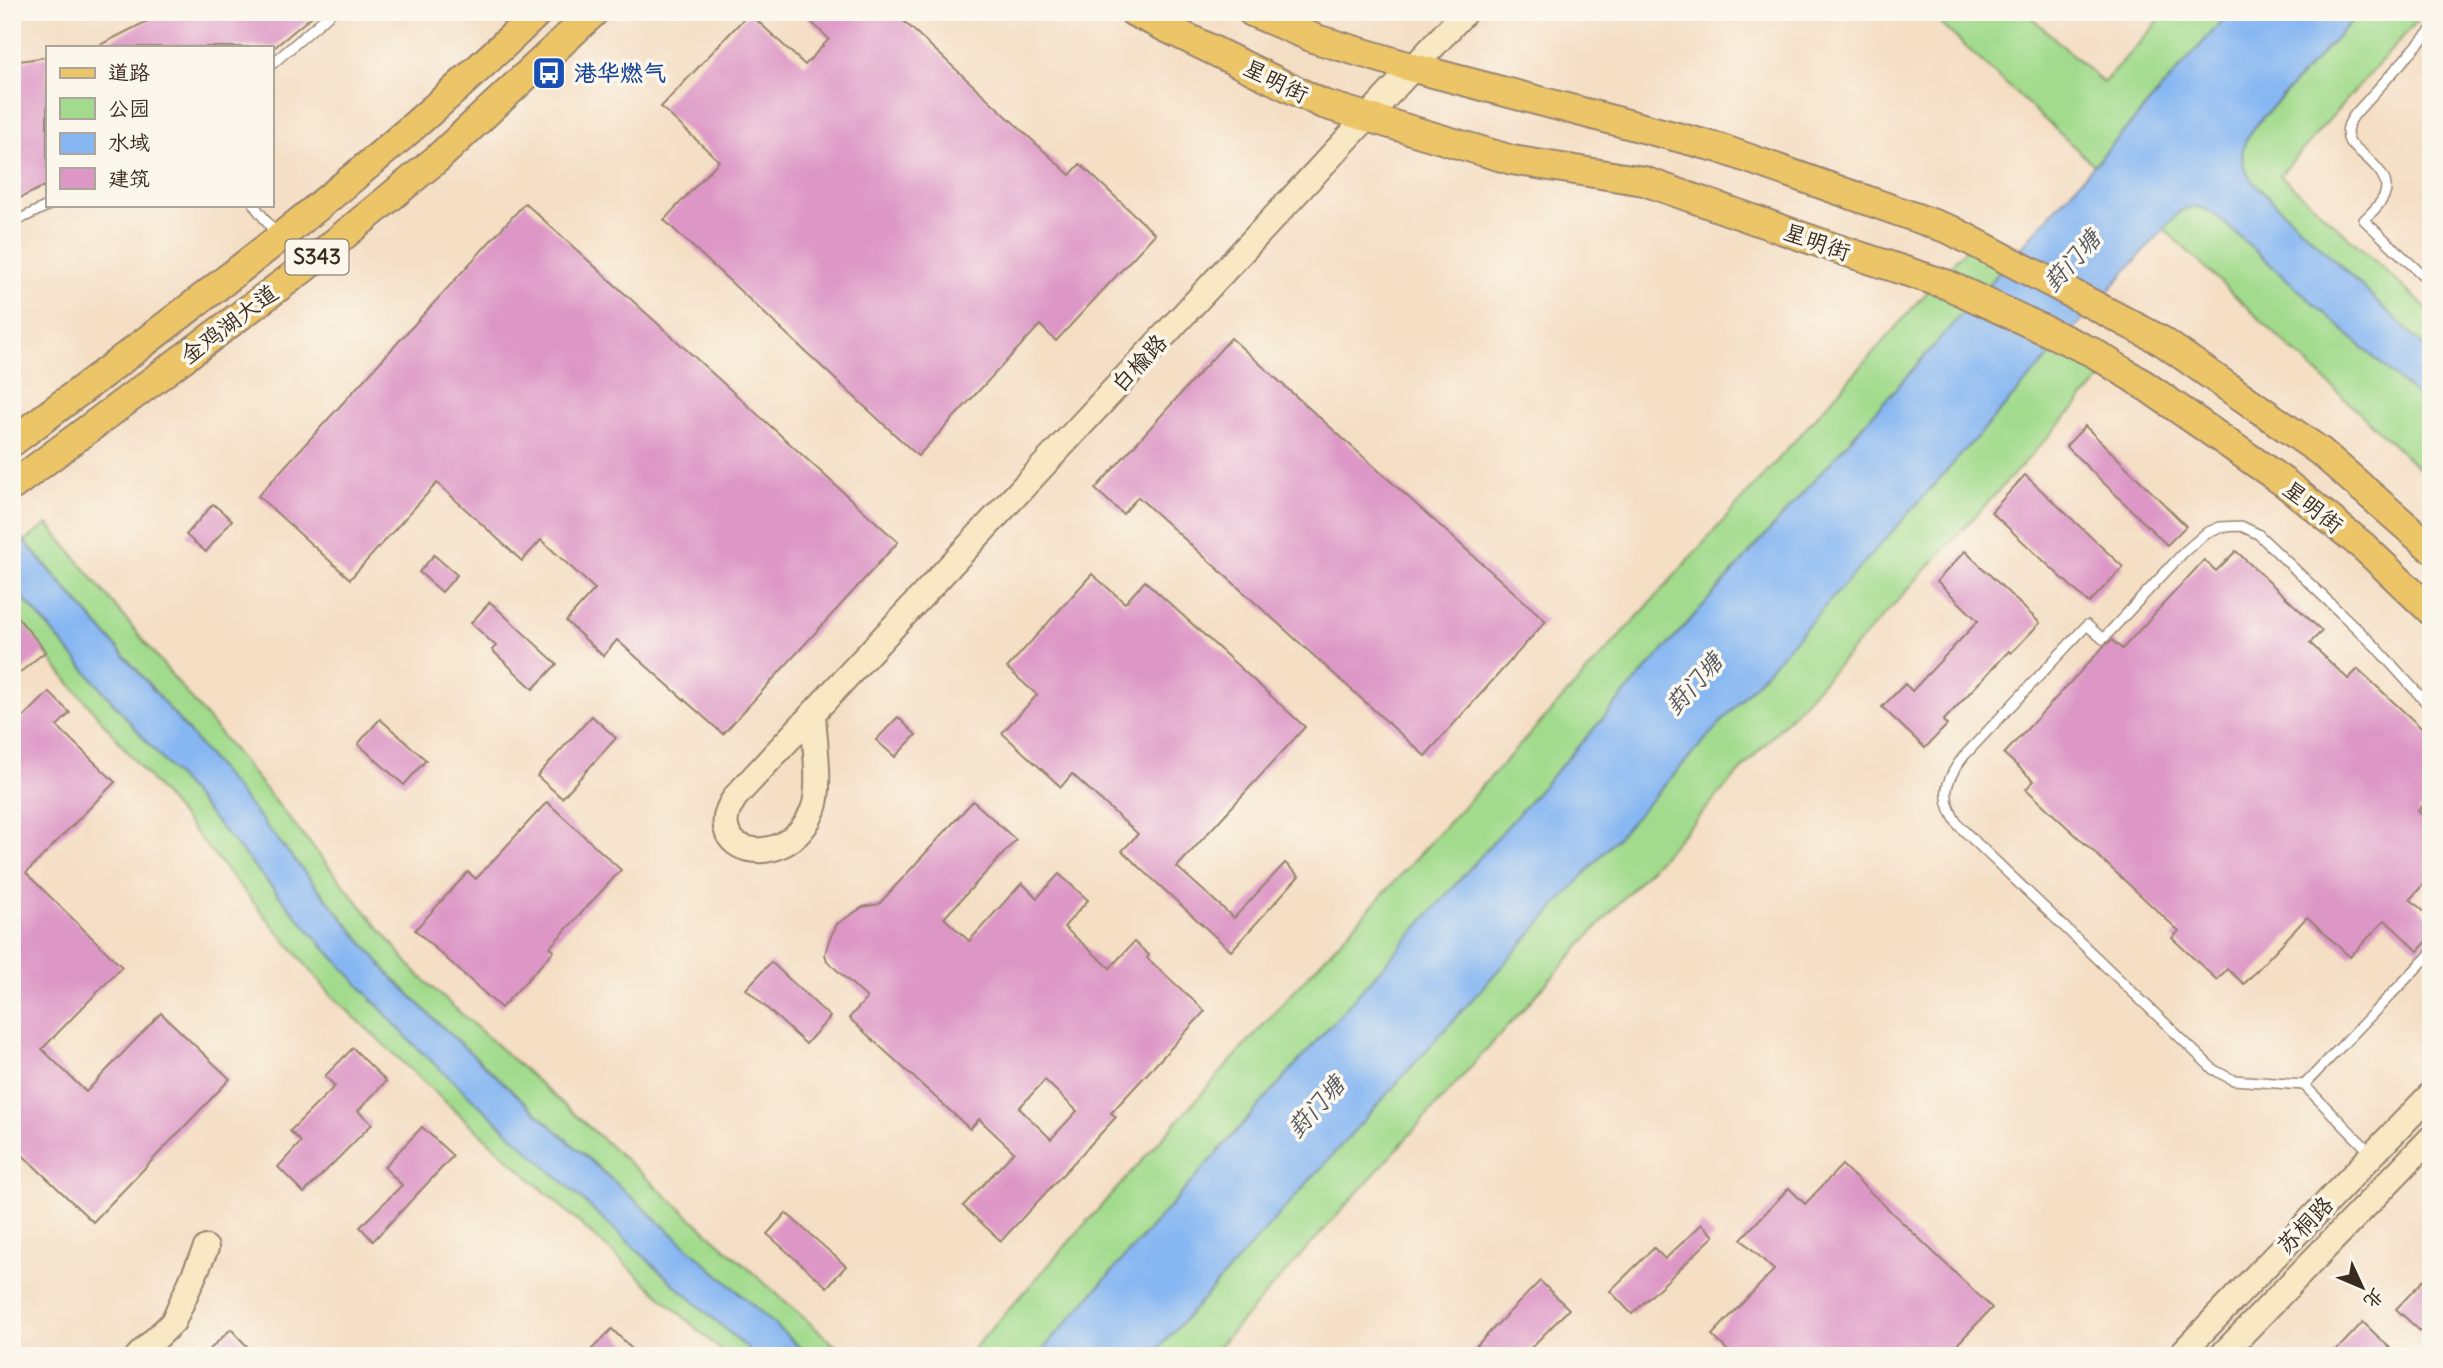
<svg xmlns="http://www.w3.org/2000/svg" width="2443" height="1368" font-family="Delius,'LXGW WenKai TC',sans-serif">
<rect width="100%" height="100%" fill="#fbf7ec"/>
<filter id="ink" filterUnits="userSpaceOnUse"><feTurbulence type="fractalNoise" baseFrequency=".0143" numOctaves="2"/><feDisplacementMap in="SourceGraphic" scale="14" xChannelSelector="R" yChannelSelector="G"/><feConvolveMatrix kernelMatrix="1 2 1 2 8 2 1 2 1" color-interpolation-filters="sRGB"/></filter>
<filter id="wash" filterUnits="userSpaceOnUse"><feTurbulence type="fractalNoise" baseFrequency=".00686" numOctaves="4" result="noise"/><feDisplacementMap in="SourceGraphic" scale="28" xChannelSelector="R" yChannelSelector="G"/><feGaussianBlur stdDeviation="1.57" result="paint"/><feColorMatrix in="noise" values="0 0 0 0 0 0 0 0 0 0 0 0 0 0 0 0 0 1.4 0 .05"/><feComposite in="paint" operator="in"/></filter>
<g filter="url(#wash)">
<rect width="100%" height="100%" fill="#f4dec4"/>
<!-- green -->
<g fill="#a2db8d" stroke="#6e8256" stroke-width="2">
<path d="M 1928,12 L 2026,12 L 2103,83 L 2167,12 L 2230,12 L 2094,165 Z"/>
<path d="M 2360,12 L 2425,12 L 2280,175 L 2431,312 L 2431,353 L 2253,182 C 2238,163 2239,147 2253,128 Z"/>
<path d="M 2194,206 L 2207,209 L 2219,218 L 2431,409 L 2431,480 L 2163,228 C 2173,218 2180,208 2194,206 Z"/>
<path d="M 1969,245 L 2000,271 L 1037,1356 L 967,1356 L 1283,1003 L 1643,611 Z"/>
<path d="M 2065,338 L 2104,376 L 1619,903 L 1210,1356 L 1152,1356 Z"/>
<path d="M 48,524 L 412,968 L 430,986 L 847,1356 L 810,1356 L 530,1107 L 438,1023 L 388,973 L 142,676 L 25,541 Z"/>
<path d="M 12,585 L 315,937 L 415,1046 L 674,1284 L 756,1356 L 727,1356 L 441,1098 L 332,996 L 12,614 Z"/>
</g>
<!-- water -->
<g fill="#87b7f2" stroke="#617088" stroke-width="2">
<path d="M 2230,12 L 2360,12 L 2253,128 C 2239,147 2238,163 2253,182 L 2431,353 L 2431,409 L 2219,218 C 2205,208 2194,202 2179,212 L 1152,1356 L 1037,1356 Z"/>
<path d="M 12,527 L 142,676 L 388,973 L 438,1023 L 530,1107 L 810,1356 L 756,1356 L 674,1284 L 415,1046 L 315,937 L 12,585 Z"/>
</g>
<g id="blocks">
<!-- building -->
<g fill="#dd97c6" fill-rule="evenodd">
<path d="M 165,12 L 317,12 L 275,47 L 96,47 Z"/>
<path d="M 801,12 L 894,12 L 1070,175 L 1080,164 L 1155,234 L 1056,341 L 1040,325 L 918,456 L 664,220 L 719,161 L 661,107 L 749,13 L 805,65 L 829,39 Z"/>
<path d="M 47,57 L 47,185 L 12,202 L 12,62 Z"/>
<path d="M 525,203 L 898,542 L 723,734 L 617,640 L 603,656 L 566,621 L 595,589 L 541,540 L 522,561 L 437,483 L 350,579 L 258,496 Z"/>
<path d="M 1231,338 L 1546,621 L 1425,756 L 1138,497 L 1123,514 L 1095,489 Z"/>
<path d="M 2085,426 L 2186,526 L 2167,545 L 2066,446 Z"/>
<path d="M 2025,475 L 2123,567 L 2089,603 L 1991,512 Z"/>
<path d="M 213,504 L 232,520 L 206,552 L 186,535 Z"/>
<path d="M 1965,551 L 2040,623 L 2011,653 L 2009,651 L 1943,721 L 1947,725 L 1925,748 L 1882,707 L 1905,684 L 1912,691 L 1978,621 L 1937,581 Z"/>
<path d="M 2236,551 L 2322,631 L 2310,643 L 2348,679 L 2358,669 L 2431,737 L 2431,797 L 2418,811 L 2431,823 L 2431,831 L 2423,839 L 2431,846 L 2431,876 L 2410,899 L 2431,918 L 2431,937 L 2418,951 L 2385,920 L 2350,957 L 2307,917 L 2244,984 L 2227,969 L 2217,980 L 2172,938 L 2179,931 L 2026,789 L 2034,781 L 2004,754 L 2104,646 L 2112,640 L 2122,649 L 2204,560 L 2216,571 Z"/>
<path d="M 434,555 L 457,575 L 442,592 L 419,572 Z"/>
<path d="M 1092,574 L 1125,603 L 1145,581 L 1305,727 L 1177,867 L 1234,918 L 1285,863 L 1299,876 L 1231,951 L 1122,851 L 1138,834 L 1072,774 L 1061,787 L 1002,733 L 1037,695 L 1007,668 Z"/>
<path d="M 490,602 L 557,664 L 533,689 L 492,650 L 496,646 L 471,623 Z"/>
<path d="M 12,611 L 46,651 L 12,679 Z"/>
<path d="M 49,692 L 70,713 L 57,726 L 115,782 L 26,873 L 122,967 L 42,1049 L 86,1092 L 161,1013 L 230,1079 L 93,1222 L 12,1145 L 12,729 Z"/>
<path d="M 592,716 L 616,738 L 562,798 L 537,776 Z"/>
<path d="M 898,717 L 916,735 L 895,757 L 876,740 Z"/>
<path d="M 380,719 L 426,760 L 404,785 L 358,744 Z"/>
<path d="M 973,801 L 1016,840 L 944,918 L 969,941 L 1022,883 L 1037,898 L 1059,874 L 1088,900 L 1064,927 L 1110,968 L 1134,942 L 1149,955 L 1147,958 L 1205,1011 L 1111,1113 L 1116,1117 L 1001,1241 L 963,1206 L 1014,1152 L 979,1119 L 970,1129 L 849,1018 L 867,998 L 827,961 L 825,954 L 829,940 L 837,924 L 863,907 L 879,904 ZM 1045,1080 L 1077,1111 L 1051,1139 L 1019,1108 Z"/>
<path d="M 547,802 L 621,870 L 550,947 L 554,951 L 501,1008 L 415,930 L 468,872 L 476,879 Z"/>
<path d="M 771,962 L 830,1017 L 806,1044 L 746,989 Z"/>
<path d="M 353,1048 L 386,1081 L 358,1111 L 372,1124 L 304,1193 L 278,1167 L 301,1142 L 290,1131 L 335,1086 L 325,1076 Z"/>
<path d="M 422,1127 L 453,1156 L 373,1241 L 360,1227 L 402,1185 L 384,1167 Z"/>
<path d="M 1842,1165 L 1992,1308 L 1946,1356 L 1733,1356 L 1712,1335 L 1774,1270 L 1741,1239 L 1789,1188 L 1805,1204 Z"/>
<path d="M 786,1213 L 846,1266 L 827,1287 L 767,1234 Z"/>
<path d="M 1702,1224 L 1714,1236 L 1632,1314 L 1610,1291 L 1654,1248 L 1665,1259 Z"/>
<path d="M 2431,1272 L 2431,1341 L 2396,1309 Z"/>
<path d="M 1540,1281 L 1569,1309 L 1523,1356 L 1466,1356 Z"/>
<path d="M 2363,1322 L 2398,1356 L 2331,1356 Z"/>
<path d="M 231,1329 L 256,1356 L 203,1356 Z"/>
<path d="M 612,1329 L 639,1356 L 585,1356 Z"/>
</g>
</g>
</g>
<g filter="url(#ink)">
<use href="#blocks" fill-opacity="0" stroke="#988471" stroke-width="2"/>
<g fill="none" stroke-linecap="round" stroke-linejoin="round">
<!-- lane casing -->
<g stroke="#988471" stroke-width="12">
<g id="lane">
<path d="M 2431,30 L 2356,113 C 2348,123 2344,132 2350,143 C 2364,156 2396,177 2383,198 C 2379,206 2371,213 2364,220 L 2431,283"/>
<path d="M 271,65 L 332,12"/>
<path d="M 254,205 L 276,234"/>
<path d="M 12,223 L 49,205"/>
<path d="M 2304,1085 L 2431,953"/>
<path d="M 2371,1153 L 2304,1085 L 2233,1080 L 2214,1070 L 1959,826 C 1940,799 1944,781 1964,756 L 2087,625 L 2103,639 L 2184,552 L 2206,533 L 2220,527 L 2241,526 L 2258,534 L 2375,646 L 2431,708"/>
</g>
</g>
<!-- secondary casing -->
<g stroke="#988471" stroke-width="28">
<g id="secondary">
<path d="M 813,714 C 814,739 822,788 813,810 C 787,876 695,853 736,796 L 1465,12"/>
<path d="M 138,1356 L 173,1322 L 206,1248"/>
<path d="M 2179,1356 L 2431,1094"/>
<path d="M 2221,1356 L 2431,1138"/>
</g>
</g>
<!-- primary casing -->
<g stroke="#988471" stroke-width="32">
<g id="primary">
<path d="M 1134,12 L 1323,104 L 1512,160 L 1644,181 L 1832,247 L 1948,285"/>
<path d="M 1252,12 L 1316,39 L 1414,68 L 1719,148 L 1951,230 L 2162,341 L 2321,452 L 2431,548"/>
<path d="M 2094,353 L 2143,384 L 2285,483 L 2364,547 L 2431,611"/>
<path d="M 12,442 C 194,306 375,171 538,12"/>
<path d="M 12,486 L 304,268 L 438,158 L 594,12"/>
</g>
</g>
<!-- lane -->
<use href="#lane" stroke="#fff" stroke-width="9"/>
<!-- secondary -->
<use href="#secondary" stroke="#f8e8c3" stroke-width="24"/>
<!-- primary -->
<use href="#primary" stroke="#edc569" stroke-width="28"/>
<!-- primary-bridge casing -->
<g stroke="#988471" stroke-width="32" stroke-linecap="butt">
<path id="primary-bridge" d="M 1948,285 L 2094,353"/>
</g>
<!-- primary-bridge -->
<use href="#primary-bridge" stroke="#edc569" stroke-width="28"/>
</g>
</g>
<!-- icons -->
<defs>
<g id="bus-square" transform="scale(1.75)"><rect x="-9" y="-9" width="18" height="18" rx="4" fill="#1a4fb4" stroke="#fbf7ec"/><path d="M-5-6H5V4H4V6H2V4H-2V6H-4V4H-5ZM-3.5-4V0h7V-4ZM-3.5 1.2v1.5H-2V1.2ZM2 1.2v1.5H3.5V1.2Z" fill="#fff"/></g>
</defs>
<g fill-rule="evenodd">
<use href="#bus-square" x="549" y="73"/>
</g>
<g text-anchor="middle" stroke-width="7" stroke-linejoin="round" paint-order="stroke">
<!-- shield labels -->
<rect fill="#fbf7ec" stroke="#75685c" stroke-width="2" x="285.5" y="239.5" width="63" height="35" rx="5"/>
<g font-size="21" font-weight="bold" fill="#3b2a1e">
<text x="317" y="264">S343</text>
</g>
<!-- transit labels -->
<g font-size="23" font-weight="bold" fill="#164399" stroke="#fbf7ec" text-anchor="start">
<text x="574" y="81">港华燃气</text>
</g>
<!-- street labels -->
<g font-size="23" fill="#3b2a1e" stroke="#fbf7ec">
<text transform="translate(1276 81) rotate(26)" y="8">星明街</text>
<text transform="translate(1817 242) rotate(19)" y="8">星明街</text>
<text transform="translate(229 324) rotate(-37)" y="8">金鸡湖大道</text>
<text transform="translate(1139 363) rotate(-47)" y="8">白榆路</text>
<text transform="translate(2313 507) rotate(38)" y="8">星明街</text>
<text transform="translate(2305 1225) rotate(-46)" y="8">苏桐路</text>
</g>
<!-- water labels -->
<g font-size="24" font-style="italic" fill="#52545e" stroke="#fbf7ec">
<text transform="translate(2072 261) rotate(-48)" y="8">葑门塘</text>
<text transform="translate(1694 684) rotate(-48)" y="8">葑门塘</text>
<text transform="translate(1316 1107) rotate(-48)" y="8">葑门塘</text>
</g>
</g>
<!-- margin -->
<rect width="2443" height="1368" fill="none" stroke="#fbf7ec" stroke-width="42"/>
<!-- legend -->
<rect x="46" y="46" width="228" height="161" fill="#fbf7ec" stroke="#aea59a" stroke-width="2"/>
<rect x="60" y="68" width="35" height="10" fill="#edc569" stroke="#aea59a" stroke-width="2"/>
<text x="108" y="80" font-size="21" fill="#3b2a1e">道路</text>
<rect x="60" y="98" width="35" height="21" fill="#a2db8d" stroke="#aea59a" stroke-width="2"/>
<text x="108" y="116" font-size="21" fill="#3b2a1e">公园</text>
<rect x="60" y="133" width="35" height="21" fill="#87b7f2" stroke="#aea59a" stroke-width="2"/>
<text x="108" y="150" font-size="21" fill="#3b2a1e">水域</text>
<rect x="60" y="168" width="35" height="21" fill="#dd97c6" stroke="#aea59a" stroke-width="2"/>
<text x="108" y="186" font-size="21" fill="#3b2a1e">建筑</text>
<!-- north arrow -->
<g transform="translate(2362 1287) rotate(134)" stroke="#fbf7ec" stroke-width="5" paint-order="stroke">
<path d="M0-5L12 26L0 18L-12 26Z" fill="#3b2a1e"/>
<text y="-10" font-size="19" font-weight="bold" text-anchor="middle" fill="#3b2a1e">北</text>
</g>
</svg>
